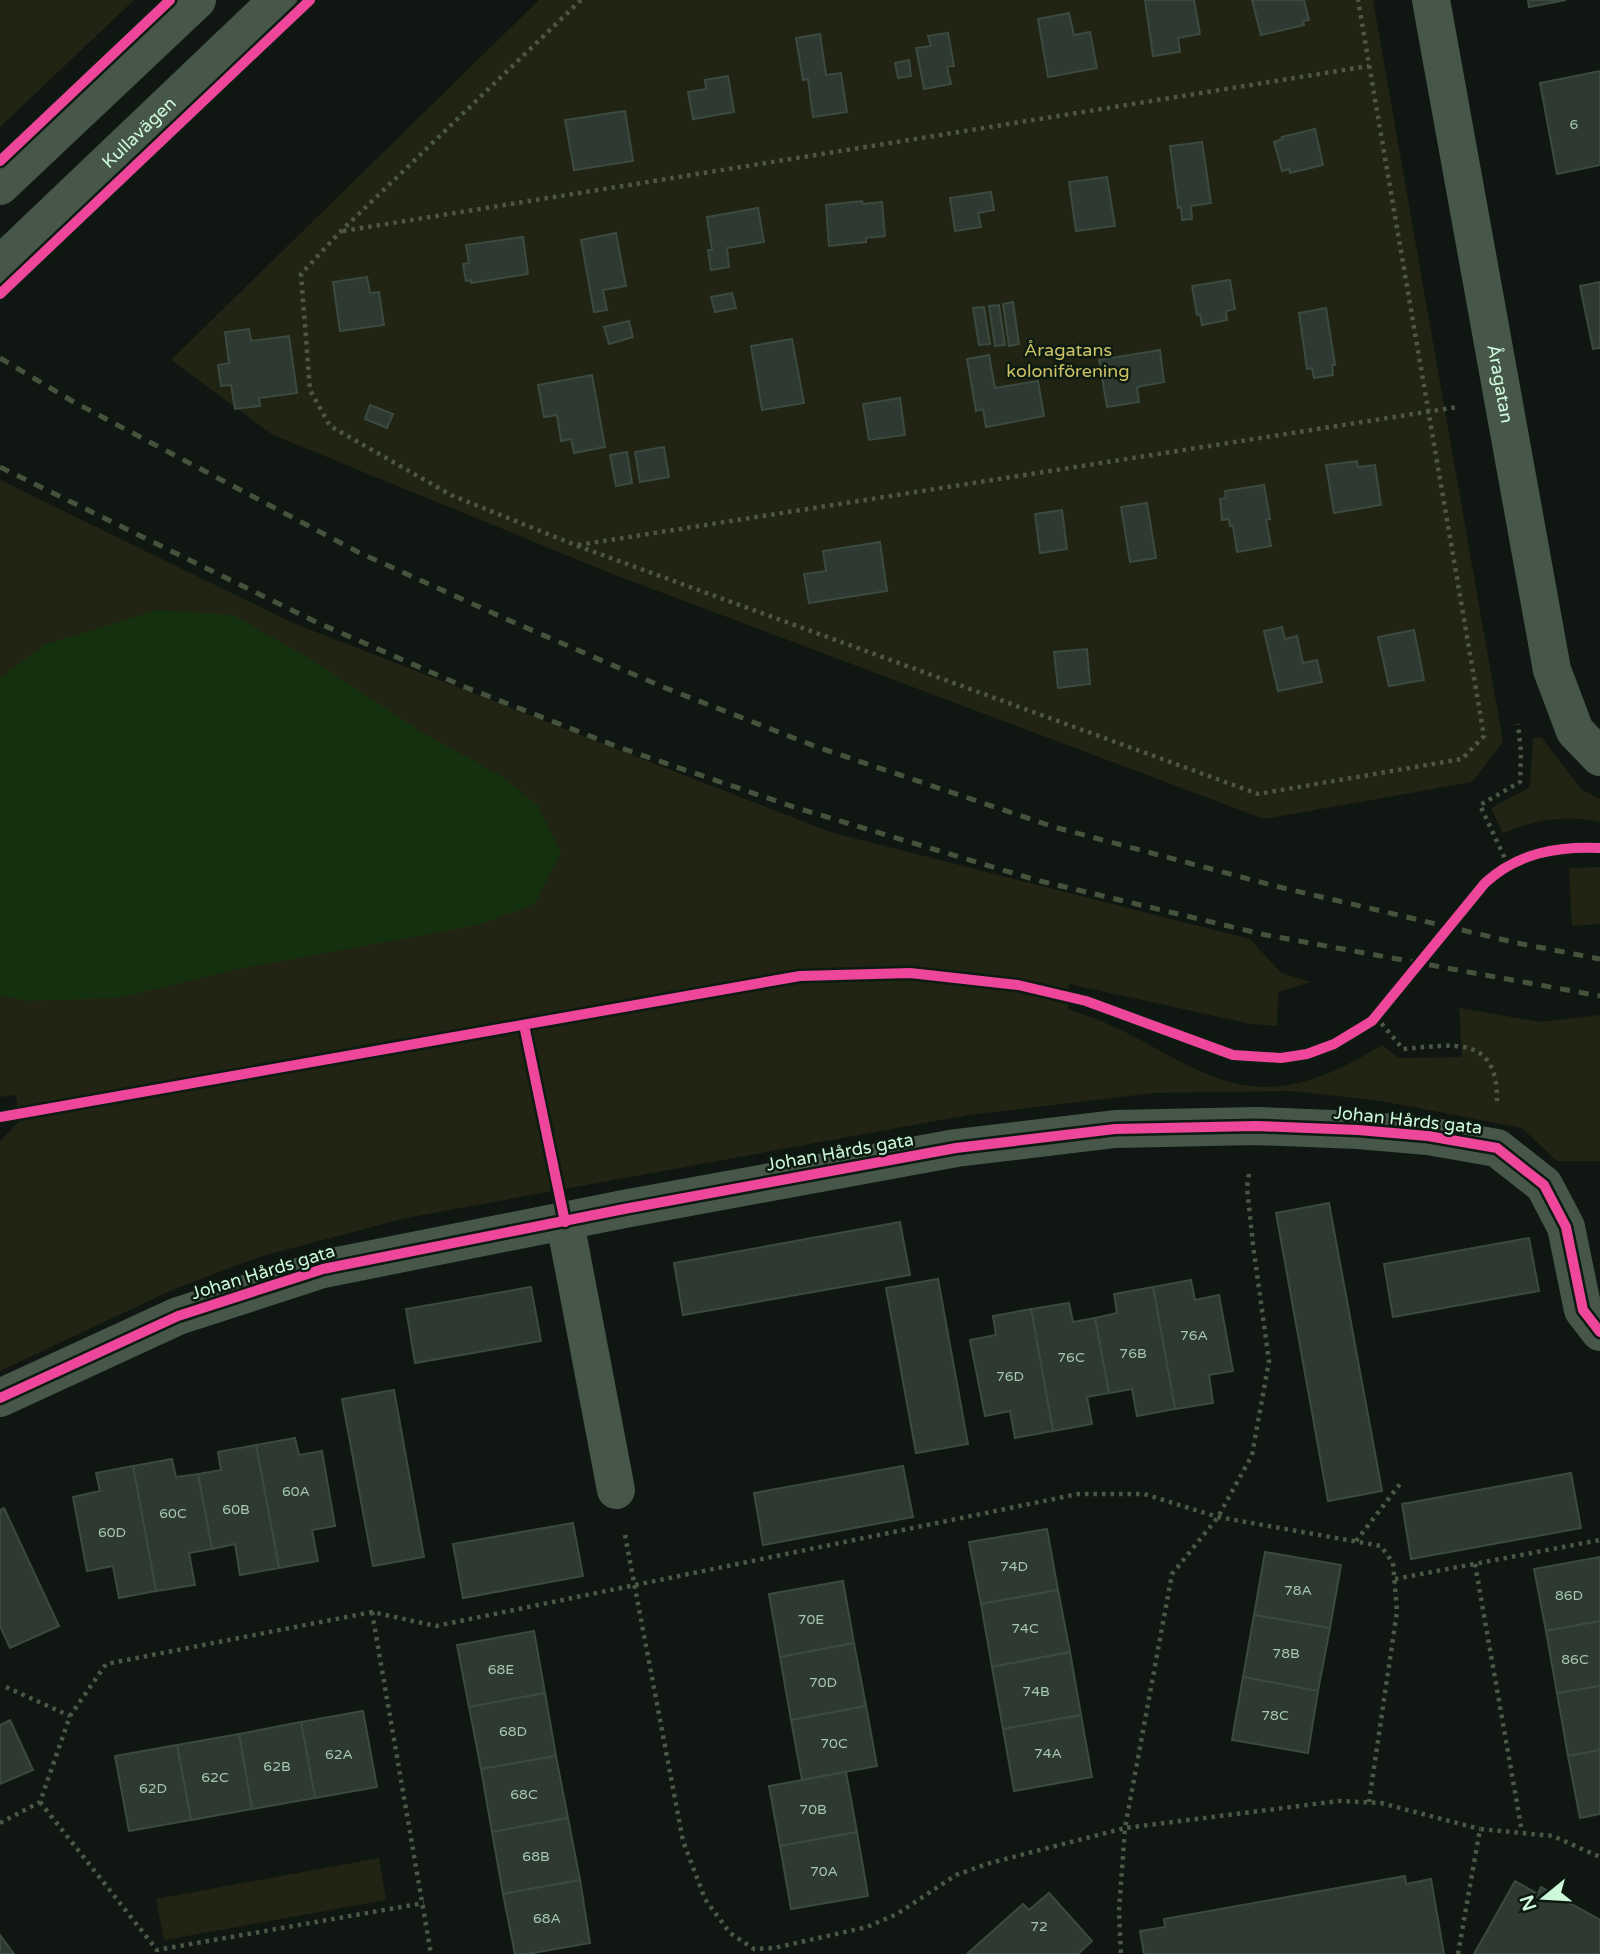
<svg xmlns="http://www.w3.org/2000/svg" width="1600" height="1954" font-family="'Varela Round',sans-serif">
<rect width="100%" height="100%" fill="#101712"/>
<!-- green -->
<g fill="#212413">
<path d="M 0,0 L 134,0 L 0,127 Z"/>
<path d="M 539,0 L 1373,0 L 1503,742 L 1472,782 L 1264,819 L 615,575 L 273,435 L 171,360 Z"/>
<path d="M 0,480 L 293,623 L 830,832 L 1250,939 L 1281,973 L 1311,982 L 1278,992 L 1277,1026 L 1251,1024 L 1069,984 L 1068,1009 C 1081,1014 1095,1018 1108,1024 C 1155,1044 1199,1080 1251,1086 C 1299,1092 1344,1068 1382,1045 L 1399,1058 L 1462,1057 L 1459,1008 L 1541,1022 L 1600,1015 L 1600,1161 L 1557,1161 L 1522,1128 L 1381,1101 L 1292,1091 L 1154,1093 L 969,1115 L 406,1218 L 259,1257 L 172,1290 L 0,1371 L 0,1141 L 20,1121 L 16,1095 L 0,1097 Z"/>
<path d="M 1533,738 L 1542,738 L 1581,789 L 1600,799 L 1600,822 C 1566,814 1535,820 1503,833 L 1491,808 L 1530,787 Z"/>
<path d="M 1600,867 L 1600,924 L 1572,926 L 1569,868 Z"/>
<path d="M 379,1858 L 386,1900 L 164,1940 L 156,1899 Z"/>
</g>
<!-- water -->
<path fill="#15300e" d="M 157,610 L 233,615 L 317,663 L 428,736 L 500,775 L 538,806 L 561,853 L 535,904 L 478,925 L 234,970 L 119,998 L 27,1001 L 0,995 L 0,678 L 44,645 Z"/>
<!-- building -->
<g fill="#2e3932" stroke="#3b4a40" stroke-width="2">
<path d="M 1145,0 L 1194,0 L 1200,34 L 1178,38 L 1180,52 L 1153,56 Z"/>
<path d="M 1252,0 L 1304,0 L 1309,20 L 1303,21 L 1304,25 L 1261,35 Z"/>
<path d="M 1528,0 L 1566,0 L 1529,7 Z"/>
<path d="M 1069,13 L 1074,35 L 1090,32 L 1097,68 L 1048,77 L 1038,19 Z"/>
<path d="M 948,33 L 954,66 L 947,67 L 951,84 L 924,89 L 916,48 L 931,46 L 928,36 Z"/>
<path d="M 820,34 L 826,75 L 841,73 L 847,112 L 813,117 L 808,79 L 803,80 L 796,38 Z"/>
<path d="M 909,60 L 911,76 L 898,78 L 895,63 Z"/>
<path d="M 1600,71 L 1600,165 L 1557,174 L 1540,83 Z"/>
<path d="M 728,76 L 734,112 L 693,119 L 688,92 L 706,89 L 705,80 Z"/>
<path d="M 625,111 L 633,161 L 574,170 L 565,120 Z"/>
<path d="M 1315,129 L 1323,165 L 1290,173 L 1289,169 L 1282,171 L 1274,142 L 1283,139 L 1282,137 Z"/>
<path d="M 1202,142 L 1211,203 L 1191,206 L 1192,219 L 1182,220 L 1181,207 L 1178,208 L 1170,146 Z"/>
<path d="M 1107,177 L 1115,226 L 1076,231 L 1069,182 Z"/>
<path d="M 991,192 L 994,210 L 978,213 L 981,227 L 955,231 L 950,198 Z"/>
<path d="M 862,201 L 863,204 L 882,202 L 885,236 L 866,238 L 866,242 L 829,246 L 826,205 Z"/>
<path d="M 758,208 L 764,242 L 727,248 L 729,267 L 711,270 L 708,250 L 712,250 L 707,217 Z"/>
<path d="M 616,233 L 626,286 L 603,290 L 607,310 L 594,312 L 581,240 Z"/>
<path d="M 523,237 L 528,274 L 471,283 L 471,280 L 466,281 L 463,264 L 469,263 L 466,245 Z"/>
<path d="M 367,277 L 370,293 L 379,292 L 384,325 L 340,331 L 333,282 Z"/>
<path d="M 1230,280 L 1235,309 L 1226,311 L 1227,320 L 1202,325 L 1200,314 L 1197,315 L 1192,286 Z"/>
<path d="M 1600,282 L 1600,348 L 1593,349 L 1580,286 Z"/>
<path d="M 732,293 L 736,308 L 715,312 L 711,297 Z"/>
<path d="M 1013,302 L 1019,344 L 1009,346 L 1003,304 Z"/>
<path d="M 999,305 L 1005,345 L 995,346 L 989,306 Z"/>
<path d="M 984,307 L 990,344 L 979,345 L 973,308 Z"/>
<path d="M 1326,308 L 1335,365 L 1332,365 L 1333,375 L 1314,378 L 1312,368 L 1307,369 L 1299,313 Z"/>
<path d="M 629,321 L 633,337 L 609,344 L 604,327 Z"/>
<path d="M 249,329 L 251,341 L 289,336 L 297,393 L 259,398 L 260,406 L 235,409 L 231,385 L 221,386 L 218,365 L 229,363 L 225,332 Z"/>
<path d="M 792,339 L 804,403 L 762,410 L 751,346 Z"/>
<path d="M 1160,350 L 1164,382 L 1137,387 L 1139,402 L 1107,407 L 1099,360 Z"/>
<path d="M 989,355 L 995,388 L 1038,381 L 1044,416 L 986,427 L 983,409 L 976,411 L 967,359 Z"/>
<path d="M 592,375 L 605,447 L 574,453 L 571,439 L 561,441 L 557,415 L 544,417 L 538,385 Z"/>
<path d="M 900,398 L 905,435 L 869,440 L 863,404 Z"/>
<path d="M 370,405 L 393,414 L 387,428 L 365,419 Z"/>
<path d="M 664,447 L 669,477 L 640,482 L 635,452 Z"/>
<path d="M 627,452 L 632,483 L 616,486 L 610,455 Z"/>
<path d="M 1357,461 L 1358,467 L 1375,465 L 1381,505 L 1334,513 L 1326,465 Z"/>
<path d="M 1264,485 L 1270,519 L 1266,520 L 1271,546 L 1237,552 L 1233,526 L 1230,526 L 1229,519 L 1222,520 L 1220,499 L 1226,498 L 1225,491 Z"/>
<path d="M 1147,503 L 1156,558 L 1130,562 L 1121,507 Z"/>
<path d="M 1062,510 L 1067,549 L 1040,553 L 1035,514 Z"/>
<path d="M 880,542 L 887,591 L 809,603 L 804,574 L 826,571 L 823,551 Z"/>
<path d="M 1282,627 L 1285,639 L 1297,636 L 1303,663 L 1317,660 L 1322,682 L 1278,691 L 1264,631 Z"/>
<path d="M 1414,630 L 1424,680 L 1389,686 L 1378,637 Z"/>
<path d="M 1087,649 L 1090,684 L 1058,688 L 1054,652 Z"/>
<path d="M 1329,1203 L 1382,1491 L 1328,1501 L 1276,1213 Z"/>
<path d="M 900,1222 L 910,1275 L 683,1315 L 674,1263 Z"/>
<path d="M 1529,1238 L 1539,1291 L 1393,1317 L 1384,1264 Z"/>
<path d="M 938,1279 L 968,1444 L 916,1453 L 886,1288 Z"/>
<path d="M 1191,1280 L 1195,1300 L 1219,1295 L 1233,1371 L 1209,1375 L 1213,1403 L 1175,1409 L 1153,1287 Z"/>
<path d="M 531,1287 L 541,1341 L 415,1363 L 406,1309 Z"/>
<path d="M 1153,1287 L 1175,1409 L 1137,1416 L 1132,1389 L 1109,1393 L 1095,1318 L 1117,1313 L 1114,1294 Z"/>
<path d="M 1069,1303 L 1073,1322 L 1095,1318 L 1109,1393 L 1087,1397 L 1092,1424 L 1053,1431 L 1031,1309 Z"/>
<path d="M 1031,1309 L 1053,1431 L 1015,1438 L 1010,1411 L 985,1416 L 970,1340 L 996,1335 L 993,1316 Z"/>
<path d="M 394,1390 L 424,1557 L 373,1566 L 342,1399 Z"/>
<path d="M 295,1438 L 299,1455 L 322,1451 L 335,1526 L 312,1530 L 318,1561 L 279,1568 L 256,1445 Z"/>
<path d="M 256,1445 L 279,1568 L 240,1575 L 235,1544 L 212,1549 L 198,1474 L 221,1470 L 218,1452 Z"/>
<path d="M 172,1459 L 176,1477 L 198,1474 L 212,1549 L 189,1553 L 195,1585 L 156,1591 L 133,1466 Z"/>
<path d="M 133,1466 L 156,1591 L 119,1598 L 113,1566 L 87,1571 L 73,1497 L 100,1491 L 96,1473 Z"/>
<path d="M 903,1466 L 913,1517 L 763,1545 L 754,1493 Z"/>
<path d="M 1571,1473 L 1581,1528 L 1411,1559 L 1402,1504 Z"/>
<path d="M 4,1508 L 59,1626 L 10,1648 L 0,1626 L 0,1510 Z"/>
<path d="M 573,1523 L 583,1576 L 463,1598 L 453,1544 Z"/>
<path d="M 1047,1529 L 1058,1590 L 981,1604 L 969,1542 Z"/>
<path d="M 1265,1552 L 1341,1565 L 1330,1628 L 1254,1615 Z"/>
<path d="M 1600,1557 L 1600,1621 L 1546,1631 L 1534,1569 Z"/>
<path d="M 843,1581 L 854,1643 L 780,1657 L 769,1594 Z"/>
<path d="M 1058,1590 L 1070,1652 L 992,1667 L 981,1604 Z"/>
<path d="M 1254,1615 L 1330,1628 L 1318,1691 L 1243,1677 Z"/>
<path d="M 1600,1621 L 1600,1686 L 1557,1693 L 1546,1631 Z"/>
<path d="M 534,1631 L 545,1693 L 469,1707 L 457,1645 Z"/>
<path d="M 854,1643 L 866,1706 L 791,1720 L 780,1657 Z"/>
<path d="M 1070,1652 L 1081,1715 L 1003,1729 L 992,1667 Z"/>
<path d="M 1243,1677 L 1318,1691 L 1308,1753 L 1232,1740 Z"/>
<path d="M 1600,1686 L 1600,1750 L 1568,1756 L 1557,1693 Z"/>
<path d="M 545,1693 L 556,1756 L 481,1769 L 469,1707 Z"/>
<path d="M 866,1706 L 877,1766 L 802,1780 L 791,1720 Z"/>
<path d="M 363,1711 L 377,1787 L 315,1798 L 301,1722 Z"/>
<path d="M 1081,1715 L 1092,1777 L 1014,1791 L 1003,1729 Z"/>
<path d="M 10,1720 L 33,1770 L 0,1784 L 0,1725 Z"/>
<path d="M 301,1722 L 315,1798 L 252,1809 L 239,1734 Z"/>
<path d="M 239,1734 L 252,1809 L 191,1820 L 177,1745 Z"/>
<path d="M 177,1745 L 191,1820 L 129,1831 L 115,1756 Z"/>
<path d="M 1600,1750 L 1600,1814 L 1580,1818 L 1568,1756 Z"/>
<path d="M 556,1756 L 568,1818 L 492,1832 L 481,1769 Z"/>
<path d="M 846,1772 L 857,1832 L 780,1846 L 769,1786 Z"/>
<path d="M 568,1818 L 580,1880 L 503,1894 L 492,1832 Z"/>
<path d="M 857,1832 L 868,1896 L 791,1909 L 780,1846 Z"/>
<path d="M 1405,1876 L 1406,1884 L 1431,1879 L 1444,1954 L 1144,1954 L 1140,1931 L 1165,1927 L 1164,1919 Z"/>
<path d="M 580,1880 L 590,1943 L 527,1954 L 515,1954 L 503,1894 Z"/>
<path d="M 1515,1881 L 1538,1894 L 1541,1887 L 1600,1920 L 1600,1954 L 1474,1954 Z"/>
<path d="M 1049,1893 L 1092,1941 L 1078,1954 L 967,1954 L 1023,1904 L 1029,1910 Z"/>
<path d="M 0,1935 L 14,1954 L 0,1954 Z"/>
</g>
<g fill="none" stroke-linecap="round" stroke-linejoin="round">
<!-- path -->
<g stroke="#4c5745" stroke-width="4.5" stroke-dasharray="3.5 5" stroke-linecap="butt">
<path d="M 581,0 L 341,231 L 301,274 L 310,390 L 330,426 L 451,495 L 575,545 L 1258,794 L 1462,759 L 1484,736 L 1358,0"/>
<path d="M 343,231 L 1369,66"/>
<path d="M 578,545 L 1458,407"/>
<path d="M 1508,865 L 1480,805 L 1520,782 L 1521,752 L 1518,724"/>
<path d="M 1376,1017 L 1403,1049 C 1453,1045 1498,1034 1497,1101"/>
<path d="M 1249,1174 L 1247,1187 L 1253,1245 L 1269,1361 L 1252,1455 L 1218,1517 L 1172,1574 L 1125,1828 L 1339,1801 L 1381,1803 L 1480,1829"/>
<path d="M 625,1535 L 683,1841 L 705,1899 L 730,1933 L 754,1949 L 774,1948 L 867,1927 L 897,1914 L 956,1875 L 990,1863 L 1125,1828 L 1119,1911 L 1121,1954"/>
<path d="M 1356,1541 L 1400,1484"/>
<path d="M 1475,1564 L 1522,1832"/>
<path d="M 1395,1579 L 1600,1540"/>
<path d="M 372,1612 L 431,1954"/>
<path d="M 6,1687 L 70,1716"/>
<path d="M 40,1802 L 157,1950 L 424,1903"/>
<path d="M 0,1823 L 40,1802 L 70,1716 L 106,1664 L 372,1612 L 436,1626 L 1078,1494 L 1144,1494 L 1218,1517 L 1381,1546 L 1393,1563 L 1397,1611 L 1369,1802"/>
<path d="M 1458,1954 L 1480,1829 L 1553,1836 L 1600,1857"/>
</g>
<!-- minor -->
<g stroke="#465749" stroke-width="38">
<path id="s1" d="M 1431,0 L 1552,670 L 1575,731 L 1600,757"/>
<path d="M 0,186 L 197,0"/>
<path id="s2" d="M 0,265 L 278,0"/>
<path d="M 565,1222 L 616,1490"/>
<path d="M 0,1398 L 178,1316 L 323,1269 L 624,1209 L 956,1148 L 1115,1129 L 1256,1126 L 1358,1130 L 1428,1136 L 1497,1148 L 1544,1185 L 1566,1227 L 1583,1310 L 1600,1332"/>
</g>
<!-- rail -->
<g stroke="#46533c" stroke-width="5" stroke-dasharray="10 9" stroke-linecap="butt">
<path d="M 0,358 L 72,401 L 358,552 L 506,619 L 663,687 L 817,747 L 1054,827 L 1275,886 L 1517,943 L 1600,959"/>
<path d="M 0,467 L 316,622 L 465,687 L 618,747 L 797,808 L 1036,880 L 1266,935 L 1600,996"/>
</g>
<!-- cycleway casing -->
<g stroke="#0d1a11" stroke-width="15">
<g id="cycleway">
<path d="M 0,161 L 170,0"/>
<path d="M 0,294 L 310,0"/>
<path d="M 524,1025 L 565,1222"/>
<path d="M 0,1117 L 800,976 L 910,973 L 1018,985 L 1086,1001 L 1233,1055 L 1281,1058 L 1307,1054 L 1334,1044 L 1372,1021 L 1485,883 C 1518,853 1557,846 1600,848"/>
<path d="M 0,1398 L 178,1316 L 323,1269 L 624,1209 L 956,1148 L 1115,1129 L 1256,1126 L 1358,1130 L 1428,1136 L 1497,1148 L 1544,1185 L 1566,1227 L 1583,1310 L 1600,1332"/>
</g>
</g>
<!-- cycleway -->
<use href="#cycleway" stroke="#ed469a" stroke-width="10"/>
</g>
<g text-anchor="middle" stroke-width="5" stroke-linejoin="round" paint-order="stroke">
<!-- number labels -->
<g font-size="14" fill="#a5c8af">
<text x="1574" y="129">6</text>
<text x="1194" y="1340">76A</text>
<text x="1133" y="1358">76B</text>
<text x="1071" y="1362">76C</text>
<text x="1010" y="1381">76D</text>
<text x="296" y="1496">60A</text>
<text x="236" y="1514">60B</text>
<text x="173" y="1518">60C</text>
<text x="112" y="1537">60D</text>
<text x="1014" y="1571">74D</text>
<text x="1298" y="1595">78A</text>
<text x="1569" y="1600">86D</text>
<text x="811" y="1624">70E</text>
<text x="1025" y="1633">74C</text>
<text x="1286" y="1658">78B</text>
<text x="1575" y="1664">86C</text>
<text x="501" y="1674">68E</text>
<text x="823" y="1687">70D</text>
<text x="1036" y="1696">74B</text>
<text x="1275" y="1720">78C</text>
<text x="513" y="1736">68D</text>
<text x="834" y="1748">70C</text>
<text x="1048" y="1758">74A</text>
<text x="339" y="1759">62A</text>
<text x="277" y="1771">62B</text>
<text x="215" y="1782">62C</text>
<text x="153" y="1793">62D</text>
<text x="524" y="1799">68C</text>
<text x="813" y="1814">70B</text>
<text x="536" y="1861">68B</text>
<text x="824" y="1876">70A</text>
<text x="547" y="1923">68A</text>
<text x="1039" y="1931">72</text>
</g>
<!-- street labels -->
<g font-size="18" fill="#cdf8d9" stroke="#0d1a11">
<text dy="6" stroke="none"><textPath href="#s2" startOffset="192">Kullavägen</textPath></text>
<text dy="6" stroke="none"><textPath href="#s1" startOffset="390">Åragatan</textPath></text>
<text transform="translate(1408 1120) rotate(6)" y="6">Johan Hårds gata</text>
<text transform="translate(840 1152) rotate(-10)" y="6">Johan Hårds gata</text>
<text transform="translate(263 1272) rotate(-17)" y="6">Johan Hårds gata</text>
</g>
<!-- park labels -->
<g font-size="18" fill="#cdc265" stroke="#0d1a11">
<text x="1068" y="356">Åragatans<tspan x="1068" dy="21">koloniförening</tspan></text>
</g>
</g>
<!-- north arrow -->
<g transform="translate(1544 1898) rotate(252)" stroke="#0d1a11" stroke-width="5" paint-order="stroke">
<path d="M0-5L12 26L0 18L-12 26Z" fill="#cdf8d9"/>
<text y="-10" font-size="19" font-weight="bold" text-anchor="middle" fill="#cdf8d9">N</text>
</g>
</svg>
